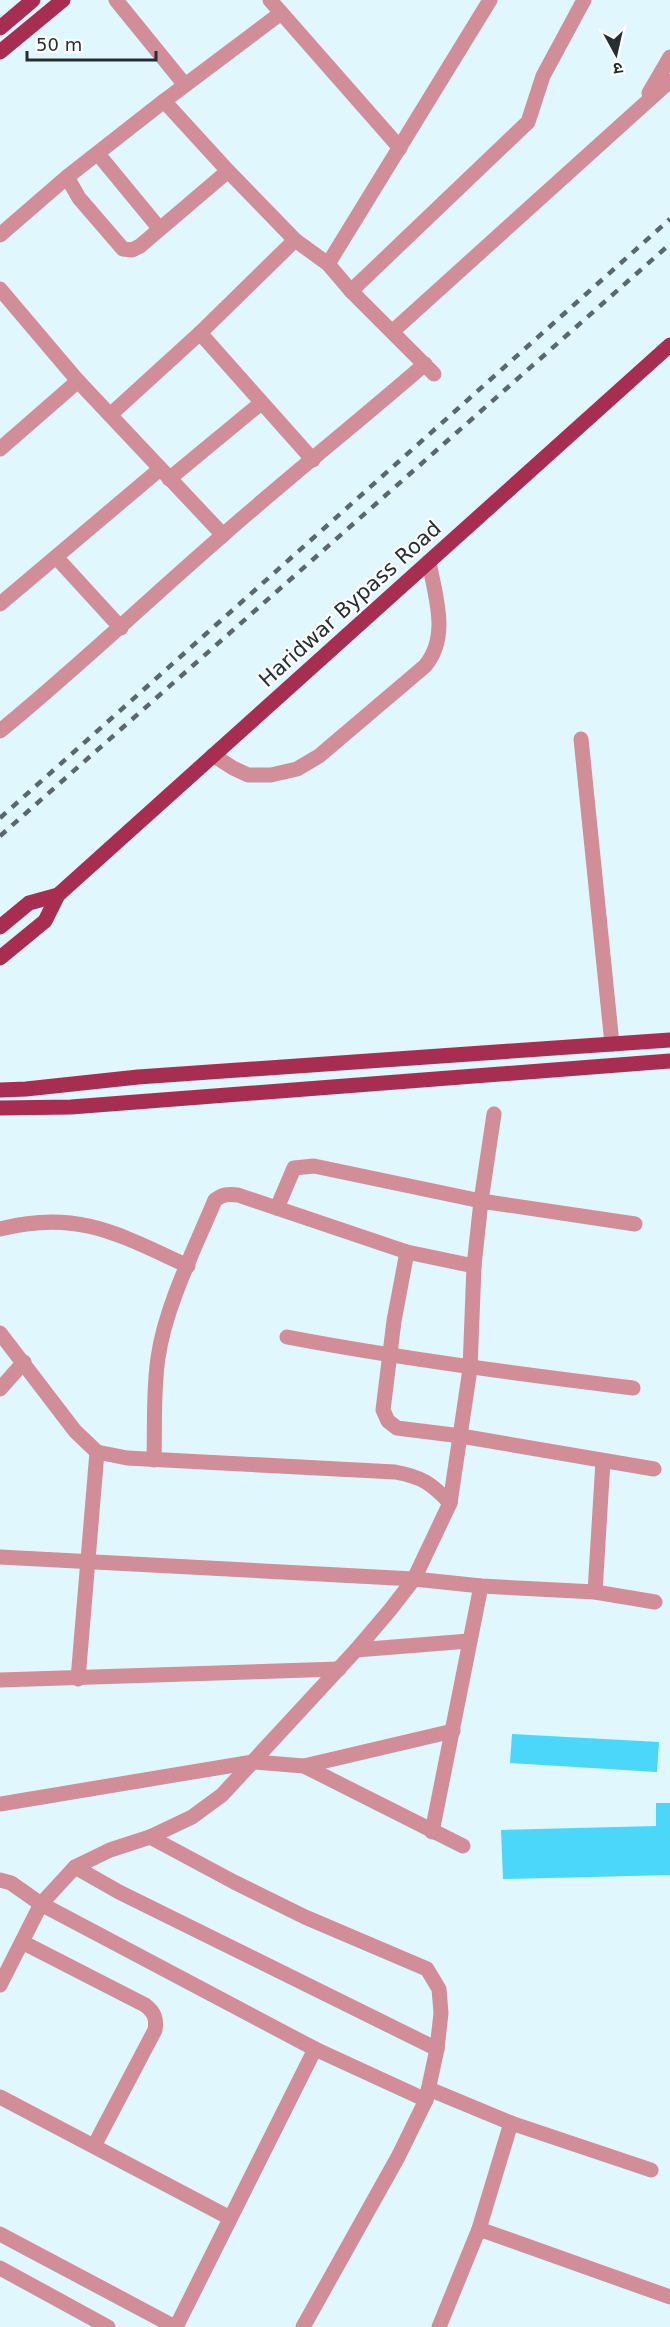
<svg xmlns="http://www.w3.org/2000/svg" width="670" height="2327" font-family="'DejaVu Sans','Noto Sans Devanagari',sans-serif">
<rect width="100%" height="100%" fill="#e0f7fd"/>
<!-- building -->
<g fill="#4bd7f9">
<path d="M 512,1734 L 659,1742 L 657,1772 L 510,1763 Z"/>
<path d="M 656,1803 L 670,1803 L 670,1875 L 503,1879 L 501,1830 L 656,1826 Z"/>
</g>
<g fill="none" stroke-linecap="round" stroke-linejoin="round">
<!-- minor -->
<g stroke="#d18d98" stroke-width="15">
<path d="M 116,0 L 185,85"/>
<path d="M 270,0 L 400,148"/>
<path d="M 281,13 L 164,101 L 228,171 L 295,240 L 328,264 L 351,291 L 434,374"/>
<path d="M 649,93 L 670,57"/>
<path d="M 164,101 L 67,177 L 79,198 L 123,249 L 132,250 L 140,246 L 228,171"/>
<path d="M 98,154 L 159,228"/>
<path d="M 0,235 L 67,177"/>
<path d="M 328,264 L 490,0"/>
<path d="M 0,289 L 78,381 L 223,535"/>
<path d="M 351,291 L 528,122 L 543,76 L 584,0"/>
<path d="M 393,331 L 670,81"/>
<path d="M 200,333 L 313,460"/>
<path d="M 110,415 L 200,333 L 295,240"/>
<path d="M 0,449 L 78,381"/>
<path d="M 169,479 L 261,403"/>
<path d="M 56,557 L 121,628"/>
<path d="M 0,604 L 160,469"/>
<path d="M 0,731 C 77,668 148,600 223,535 C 289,477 358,422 425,364"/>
<path d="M 581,739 L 612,1044"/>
<path d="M 213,755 L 233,768 L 248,775 L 271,775 L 297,769 L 319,756 L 425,666 C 450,636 435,596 429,562"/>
<path d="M 277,1208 L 294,1168 L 314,1166 L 481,1201 L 635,1224"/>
<path d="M 0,1229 C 78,1209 120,1235 188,1266"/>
<path d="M 407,1252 L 394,1321 L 383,1410 L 388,1421 L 397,1428 L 461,1436 L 654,1469"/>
<path d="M 0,1333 L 75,1431 L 97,1452 L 127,1458 L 395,1472 C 422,1477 431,1483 450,1503 L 414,1579 L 390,1610 L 356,1650 L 222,1795 L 192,1817 L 150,1837 L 110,1850 L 75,1867 L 41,1904 L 0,1985"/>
<path d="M 287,1337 C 402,1359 517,1374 633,1388"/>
<path d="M 0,1389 L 24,1362"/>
<path d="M 154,1460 C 155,1426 153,1391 158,1358 C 165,1307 195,1248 215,1200 C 223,1194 228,1194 238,1195 L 407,1252 L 474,1266"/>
<path d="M 450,1503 L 470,1369 L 474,1266 L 481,1201 L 494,1114"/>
<path d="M 0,1557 L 414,1579 L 481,1586 L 595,1592 L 655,1602"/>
<path d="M 595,1592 L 603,1461"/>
<path d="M 356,1650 L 469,1641"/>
<path d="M 78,1679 L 97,1452"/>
<path d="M 0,1680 L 339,1669"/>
<path d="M 304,1766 L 463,1846"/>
<path d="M 0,1804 L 253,1762 L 304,1766 L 453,1731"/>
<path d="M 432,1832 L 481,1586"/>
<path d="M 150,1837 L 234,1882 L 305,1917 L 427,1969 L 439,1989 L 441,2013 L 437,2049 L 426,2100 L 398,2157 L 303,2327"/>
<path d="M 75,1867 L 119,1892 L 437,2049"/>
<path d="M 0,1880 L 11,1883 L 41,1904 L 315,2049 L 426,2100"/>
<path d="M 22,1942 L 145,2005 C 154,2012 157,2018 155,2030 L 94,2146"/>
<path d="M 429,2089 L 511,2123 L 651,2170"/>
<path d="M 0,2097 L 230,2218"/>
<path d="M 479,2229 L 670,2297"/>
<path d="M 0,2234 L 175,2327"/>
<path d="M 0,2268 L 108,2327"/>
<path d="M 176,2327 L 315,2049"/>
<path d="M 439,2327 L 479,2229 L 511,2123"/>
</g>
<!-- major -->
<g stroke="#a72e50" stroke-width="15">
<path d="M 0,28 L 33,0"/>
<path d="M 0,52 L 63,0"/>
<path d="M 0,927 L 29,903 L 58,895"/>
<path d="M 0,958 L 45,921 L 58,895 L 670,345"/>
<path d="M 0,1090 L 26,1089 L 138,1077 L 670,1040"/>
<path d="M 0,1108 L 71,1107 L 670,1061"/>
</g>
<!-- rail -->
<g stroke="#5b686b" stroke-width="4.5" stroke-dasharray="8 8" stroke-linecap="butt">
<path d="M 0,818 L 670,219"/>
<path d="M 0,836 L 670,244"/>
</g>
</g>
<g text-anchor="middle" stroke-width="4.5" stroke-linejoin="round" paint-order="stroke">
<!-- street labels -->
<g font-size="21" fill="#252e30" stroke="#fff">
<text transform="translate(350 604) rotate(-42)" y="7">Haridwar Bypass Road</text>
</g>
</g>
<!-- north arrow -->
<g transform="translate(616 54) rotate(172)" stroke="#ffffff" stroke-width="4.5" paint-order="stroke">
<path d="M0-4.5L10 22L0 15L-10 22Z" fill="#252e30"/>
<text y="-9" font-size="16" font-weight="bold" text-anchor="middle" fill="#252e30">उ</text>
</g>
<!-- scale -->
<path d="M27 51v9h129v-9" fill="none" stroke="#252e30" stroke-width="3"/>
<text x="36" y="51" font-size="18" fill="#252e30" stroke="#ffffff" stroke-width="4.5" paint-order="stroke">50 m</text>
</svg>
